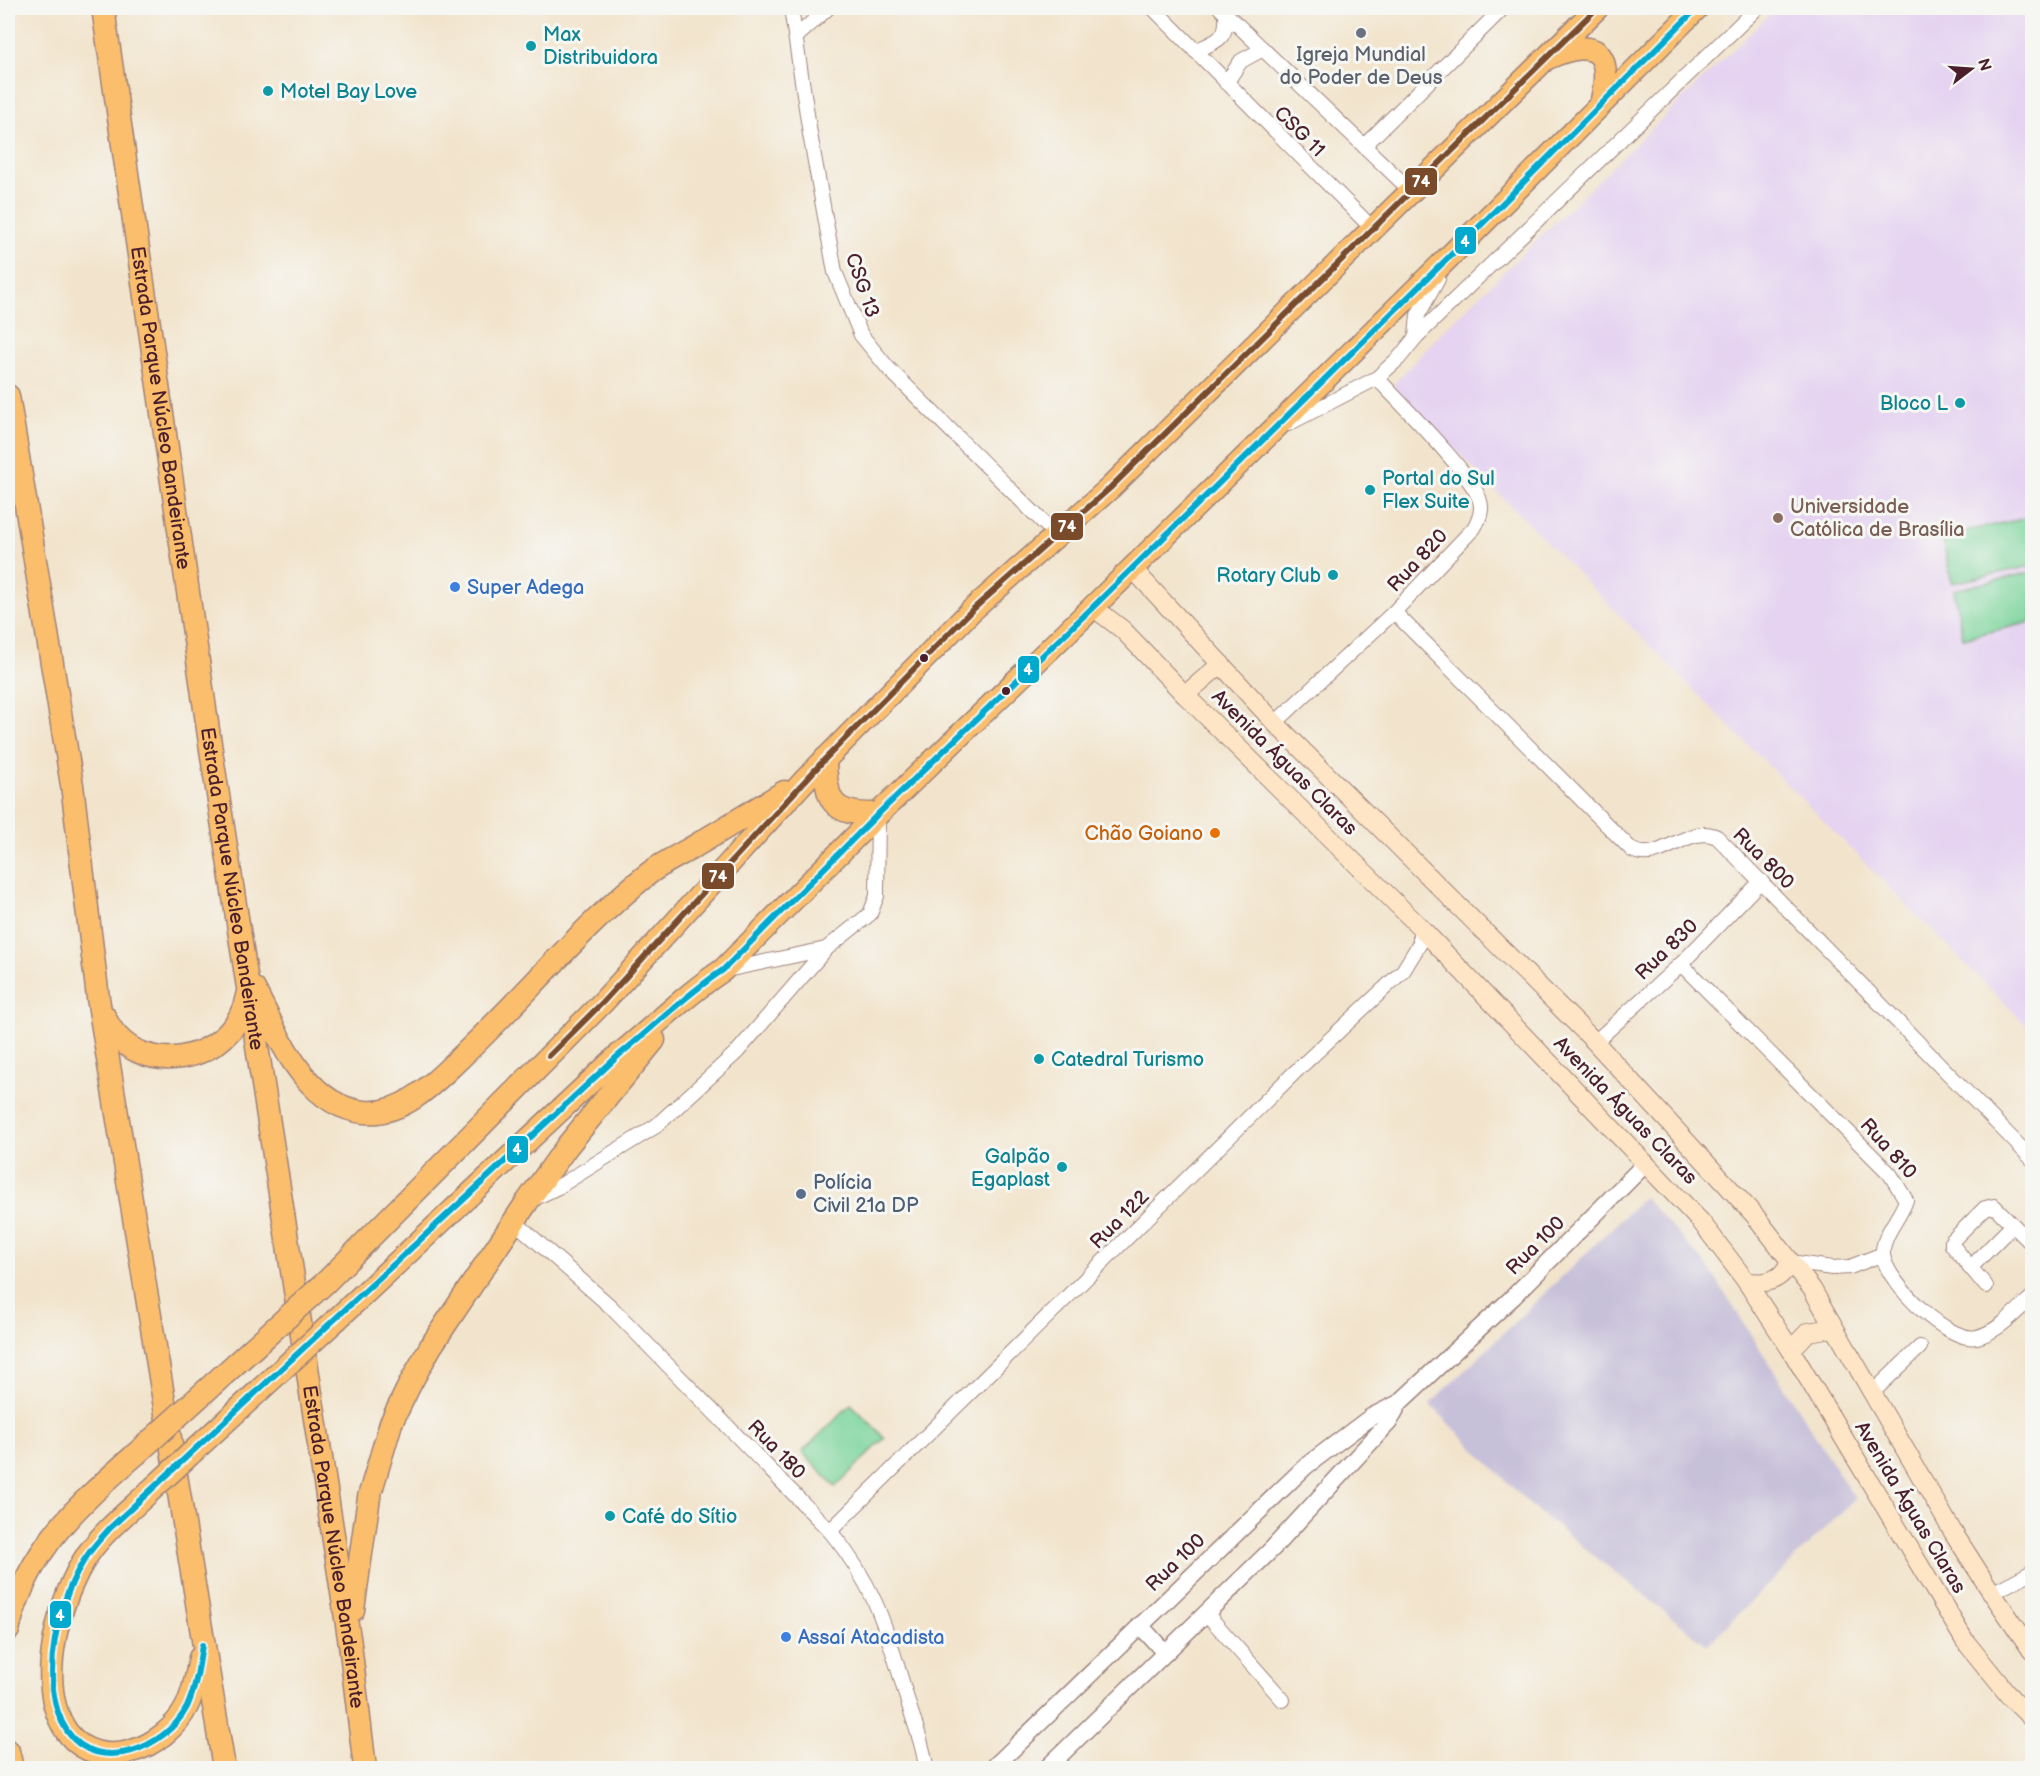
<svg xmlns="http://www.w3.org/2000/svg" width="2040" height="1776" font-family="'Balsamiq Sans',sans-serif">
<rect width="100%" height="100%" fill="#f6f6f2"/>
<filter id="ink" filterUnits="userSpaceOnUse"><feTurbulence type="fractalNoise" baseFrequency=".0167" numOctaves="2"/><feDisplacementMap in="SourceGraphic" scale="12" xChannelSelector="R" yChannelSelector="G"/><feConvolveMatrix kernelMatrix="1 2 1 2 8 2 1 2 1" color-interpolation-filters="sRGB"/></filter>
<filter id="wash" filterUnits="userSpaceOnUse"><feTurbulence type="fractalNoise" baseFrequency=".008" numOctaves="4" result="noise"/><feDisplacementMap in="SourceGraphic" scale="24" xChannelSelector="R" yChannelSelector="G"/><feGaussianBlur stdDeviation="1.35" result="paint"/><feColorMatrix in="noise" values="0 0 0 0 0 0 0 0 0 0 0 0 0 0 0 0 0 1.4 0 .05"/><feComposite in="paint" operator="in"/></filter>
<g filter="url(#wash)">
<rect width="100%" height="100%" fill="#f2e4cc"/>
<!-- built -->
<path fill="#e5d3f1" d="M 1776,8 L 2032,8 L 2032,1031 L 1392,386 L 1441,333 Z"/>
<!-- industrial -->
<path fill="#c7c0d9" d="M 1644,1197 L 1709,1268 L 1855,1499 L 1707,1645 L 1531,1506 L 1430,1404 Z"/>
<!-- green -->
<g fill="#7ad49b" stroke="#627a63" stroke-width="1.5">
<path d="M 2032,517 L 2032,566 L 1952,583 L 1942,536 Z"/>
<path d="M 2032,572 L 2032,622 L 1963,638 L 1954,590 Z"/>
<path d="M 851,1404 L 885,1438 L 835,1487 L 802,1452 Z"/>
</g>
</g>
<g filter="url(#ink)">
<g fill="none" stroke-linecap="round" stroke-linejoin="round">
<!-- minor casing -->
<g stroke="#9e827c" stroke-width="16">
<g id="minor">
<path d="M 791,8 L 810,134 L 835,272 L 861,335 L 888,368 L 1055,534"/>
<path d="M 1153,8 L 1372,228"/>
<path d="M 1220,8 L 1410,190"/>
<path d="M 796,37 L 828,8"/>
<path d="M 1195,51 C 1217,41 1228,39 1226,14"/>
<path d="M 1226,83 L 1241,61 L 1263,49"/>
<path d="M 1364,146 L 1503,8"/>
<path d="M 1416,337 L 1757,8"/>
<path d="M 1288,424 L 1377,378 L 1399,358 L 1416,337 L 1418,315 L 1438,279"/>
<path d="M 1394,612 L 1632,850 C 1660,865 1688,823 1717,837 L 2032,1159"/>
<path d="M 1275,723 L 1394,612 L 1474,528 C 1479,519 1483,511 1480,501 C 1474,476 1398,401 1377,378"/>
<path d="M 1681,964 L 1890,1174 L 1906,1200 C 1901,1217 1881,1236 1883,1255 C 1886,1282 1949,1344 1977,1337 C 1998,1332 2017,1311 2032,1297"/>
<path d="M 726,970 L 826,949"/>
<path d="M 1595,1042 L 1681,964 L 1761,881"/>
<path d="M 531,1200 L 558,1187 L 656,1126 L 737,1052 L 826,949 L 870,914 L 877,896 L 878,814"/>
<path d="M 515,1222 L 610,1306 L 830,1531 C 878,1589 887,1632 908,1702 C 914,1723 924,1746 926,1768"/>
<path d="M 1790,1262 L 1832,1268 L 1850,1267 L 1883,1254"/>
<path d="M 1970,1268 L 2013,1225"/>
<path d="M 1986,1286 L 1952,1245 L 1952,1241 L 1985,1208 L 1994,1206 L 2032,1244"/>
<path d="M 1872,1393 L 1920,1347"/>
<path d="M 830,1531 L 1294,1073 L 1403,971 L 1420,943 L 1420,927"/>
<path d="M 1992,1593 L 2032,1572"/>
<path d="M 1206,1613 L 1283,1700"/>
</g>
</g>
<!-- tertiary casing -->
<g stroke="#9e827c" stroke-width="19">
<g id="tertiary">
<path d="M 1140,1625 L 1165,1653"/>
<path d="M 993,1768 L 1306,1466 L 1371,1417 L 1399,1403"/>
<path d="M 1047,1768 L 1273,1548 L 1389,1422 L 1399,1403 L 1513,1297 L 1646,1163"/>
</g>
</g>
<!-- secondary casing -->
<g stroke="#9e827c" stroke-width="20">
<g id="secondary">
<path d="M 1133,569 L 1275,723 L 1595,1042 L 1756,1217 L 1812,1289 L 1953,1532 L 1992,1593 L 2032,1651"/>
<path d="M 1093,607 L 1123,630 L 1185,695 L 1420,927 L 1702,1223 L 1746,1281 L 1791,1350 L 1965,1641 L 2011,1698 L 2032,1719"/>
<path d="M 1185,695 L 1221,664"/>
<path d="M 1746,1281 C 1766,1285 1781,1281 1790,1262"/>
<path d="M 1791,1350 L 1808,1332 L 1833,1328"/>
</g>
</g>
<!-- trunk casing -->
<g stroke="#9e827c" stroke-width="25">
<g id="trunk">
<path id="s1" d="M 103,8 L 211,750 L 350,1644 L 365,1768"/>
<path d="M 1550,57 C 1595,38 1613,50 1602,100"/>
<path d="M 8,396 L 72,785 L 98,998 L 224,1768"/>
<path d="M 825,759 C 826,802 831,815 878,814"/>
<path d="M 254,989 C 278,1035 305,1106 364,1112 C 403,1116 435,1082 460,1058 C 524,998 579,929 648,874 C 662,863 680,855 695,846 C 725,828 755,810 784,792"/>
<path d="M 104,1016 C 134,1084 234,1064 247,996"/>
<path d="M 326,1282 L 603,1002 L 806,779 L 971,611 L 1110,488 L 1597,8"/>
<path d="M 337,1319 L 619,1055 C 654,1027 686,994 723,970 L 878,814 L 1093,607 L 1457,249 L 1697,8"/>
<path d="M 149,1492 C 128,1512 104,1531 88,1554 C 59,1597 34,1685 67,1732 C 100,1776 166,1748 187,1706 C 194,1691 197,1675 200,1658"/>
<path d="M 353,1610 L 369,1497 L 391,1423 L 410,1384 L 431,1346 L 527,1202 L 568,1145 L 654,1040"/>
<path d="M 8,1630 C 27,1550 77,1506 136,1454"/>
<path d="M 8,1751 L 12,1768"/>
</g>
</g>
<!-- minor -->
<use href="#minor" stroke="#fff" stroke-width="14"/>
<!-- tertiary -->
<use href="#tertiary" stroke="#fff" stroke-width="16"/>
<!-- secondary -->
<use href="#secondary" stroke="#fde5c5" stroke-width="18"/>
<!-- trunk -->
<use href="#trunk" stroke="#fabe6d" stroke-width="22"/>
<!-- trunk-bridge casing -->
<g stroke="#9e827c" stroke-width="25" stroke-linecap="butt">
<g id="trunk-bridge">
<path d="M 136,1454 L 326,1282"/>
<path d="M 149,1492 L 337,1319"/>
</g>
</g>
<!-- trunk-bridge -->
<use href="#trunk-bridge" stroke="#fabe6d" stroke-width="22"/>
<!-- bus-1 casing -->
<g stroke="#f6f6f2" stroke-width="10">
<path id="bus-1" d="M 549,1056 L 603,1002 L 825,759 L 971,611 L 1110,488 L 1597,8"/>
</g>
<!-- bus-2 casing -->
<g stroke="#f6f6f2" stroke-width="10">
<path id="bus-2" d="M 202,1645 C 199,1666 196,1687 187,1707 C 166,1748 98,1776 67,1731 C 36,1684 58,1595 89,1553 C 95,1544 103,1536 110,1528 L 619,1055 C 654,1027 686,994 723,970 L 878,814 L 1093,607 L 1457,249 L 1697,8"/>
</g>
<!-- bus-1 -->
<use href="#bus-1" stroke="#7a4b2a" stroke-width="6"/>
<!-- bus-2 -->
<use href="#bus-2" stroke="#00a9ce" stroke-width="6"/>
</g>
</g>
<!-- markers -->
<circle fill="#6b7280" stroke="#f6f6f2" stroke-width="2" cx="1361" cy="33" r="6"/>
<g fill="#0f9aa8" stroke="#f6f6f2" stroke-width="2">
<circle cx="531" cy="46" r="6"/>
<circle cx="268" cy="91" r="6"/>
<circle cx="1960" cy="403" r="6"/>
<circle cx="1370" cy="490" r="6"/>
<circle cx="1333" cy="575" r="6"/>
<circle cx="1039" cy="1059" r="6"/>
<circle cx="1062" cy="1167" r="6"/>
<circle cx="610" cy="1516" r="6"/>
</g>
<circle fill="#8d6e63" stroke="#f6f6f2" stroke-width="2" cx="1778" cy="518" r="6"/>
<g fill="#3f7fe0" stroke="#f6f6f2" stroke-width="2">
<circle cx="455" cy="587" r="6"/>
<circle cx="786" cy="1637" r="6"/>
</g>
<g fill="#4a1f2b" stroke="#f6f6f2" stroke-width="2">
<circle cx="924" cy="658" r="5"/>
<circle cx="1006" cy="691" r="5"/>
</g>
<circle fill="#e8710a" stroke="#f6f6f2" stroke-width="2" cx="1215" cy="833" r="6"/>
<circle fill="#5c6f8a" stroke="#f6f6f2" stroke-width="2" cx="801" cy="1194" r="6"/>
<g text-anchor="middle" stroke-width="6" stroke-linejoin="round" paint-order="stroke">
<!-- culture labels -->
<g font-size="20" fill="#0d838f" stroke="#f6f6f2" text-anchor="start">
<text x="543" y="41">Max<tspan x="543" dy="23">Distribuidora</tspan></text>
<text x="280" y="98">Motel Bay Love</text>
<text x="1948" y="410" text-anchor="end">Bloco L</text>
<text x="1382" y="485">Portal do Sul<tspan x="1382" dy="23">Flex Suite</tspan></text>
<text x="1321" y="582" text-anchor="end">Rotary Club</text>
<text x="1051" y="1066">Catedral Turismo</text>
<text x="1050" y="1163" text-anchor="end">Galpão<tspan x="1050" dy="23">Egaplast</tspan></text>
<text x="622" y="1523">Café do Sítio</text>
</g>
<!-- worship labels -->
<g font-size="20" fill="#5b616d" stroke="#f6f6f2">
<text x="1361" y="61">Igreja Mundial<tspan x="1361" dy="23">do Poder de Deus</tspan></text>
</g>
<!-- street labels -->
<g font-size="20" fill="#4a1f2b" stroke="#f6f6f2">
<text transform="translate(1300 131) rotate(45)" y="7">CSG 11</text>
<text transform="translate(863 285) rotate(71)" y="7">CSG 13</text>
<text dy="7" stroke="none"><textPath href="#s1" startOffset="404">Estrada Parque Núcleo Bandeirante</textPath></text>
<text transform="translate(1417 560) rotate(-47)" y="7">Rua 820</text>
<text transform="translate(1285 762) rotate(45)" y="7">Avenida Águas Claras</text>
<text transform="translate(1764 858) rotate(45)" y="7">Rua 800</text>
<text dy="7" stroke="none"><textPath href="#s1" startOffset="890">Estrada Parque Núcleo Bandeirante</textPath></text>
<text transform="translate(1666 949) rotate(-44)" y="7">Rua 830</text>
<text transform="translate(1626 1110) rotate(46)" y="7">Avenida Águas Claras</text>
<text transform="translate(1889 1148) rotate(48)" y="7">Rua 810</text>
<text transform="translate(1119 1219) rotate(-45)" y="7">Rua 122</text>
<text transform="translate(1535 1245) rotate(-45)" y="7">Rua 100</text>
<text transform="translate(777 1449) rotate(46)" y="7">Rua 180</text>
<text transform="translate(1911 1507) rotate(59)" y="7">Avenida Águas Claras</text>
<text dy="7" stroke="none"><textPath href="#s1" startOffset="1556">Estrada Parque Núcleo Bandeirante</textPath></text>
<text transform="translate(1175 1562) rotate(-44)" y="7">Rua 100</text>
</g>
<!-- education labels -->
<g font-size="20" fill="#785e54" stroke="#f6f6f2" text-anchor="start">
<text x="1790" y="513">Universidade<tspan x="1790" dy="23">Católica de Brasília</tspan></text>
</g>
<!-- shop labels -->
<g font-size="20" fill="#366cbe" stroke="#f6f6f2" text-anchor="start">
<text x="467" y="594">Super Adega</text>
<text x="798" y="1644">Assaí Atacadista</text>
</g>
<!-- food labels -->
<g font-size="20" fill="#c56008" stroke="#f6f6f2" text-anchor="end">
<text x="1203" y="840">Chão Goiano</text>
</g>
<!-- service labels -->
<g font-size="20" fill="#4e5e75" stroke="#f6f6f2" text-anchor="start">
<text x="813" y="1189">Polícia<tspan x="813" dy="23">Civil 21a DP</tspan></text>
</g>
</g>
<g stroke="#f6f6f2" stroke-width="2">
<rect x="1404" y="167" width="34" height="29" rx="6" fill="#7a4b2a"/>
<rect x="1454" y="226" width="23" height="29" rx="6" fill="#00a9ce"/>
<rect x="1050" y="512" width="34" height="29" rx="6" fill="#7a4b2a"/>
<rect x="1017" y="655" width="23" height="29" rx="6" fill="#00a9ce"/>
<rect x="701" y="862" width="34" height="28" rx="6" fill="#7a4b2a"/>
<rect x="506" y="1135" width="23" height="29" rx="6" fill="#00a9ce"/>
<rect x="49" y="1600" width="23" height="29" rx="6" fill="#00a9ce"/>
</g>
<g font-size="16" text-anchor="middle" font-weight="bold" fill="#fff">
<text x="1421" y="187">74</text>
<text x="1465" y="247">4</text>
<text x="1067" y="532">74</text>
<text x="1028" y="675">4</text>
<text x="718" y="882">74</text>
<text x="517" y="1155">4</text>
<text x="60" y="1621">4</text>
</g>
<!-- margin -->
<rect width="2040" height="1776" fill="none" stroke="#f6f6f2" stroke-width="30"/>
<!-- north arrow -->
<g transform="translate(1971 69) rotate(73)" stroke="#f6f6f2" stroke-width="4.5" paint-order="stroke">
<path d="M0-4.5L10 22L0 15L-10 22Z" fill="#4a1f2b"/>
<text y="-9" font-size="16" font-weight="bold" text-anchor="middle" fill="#4a1f2b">N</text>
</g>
</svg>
